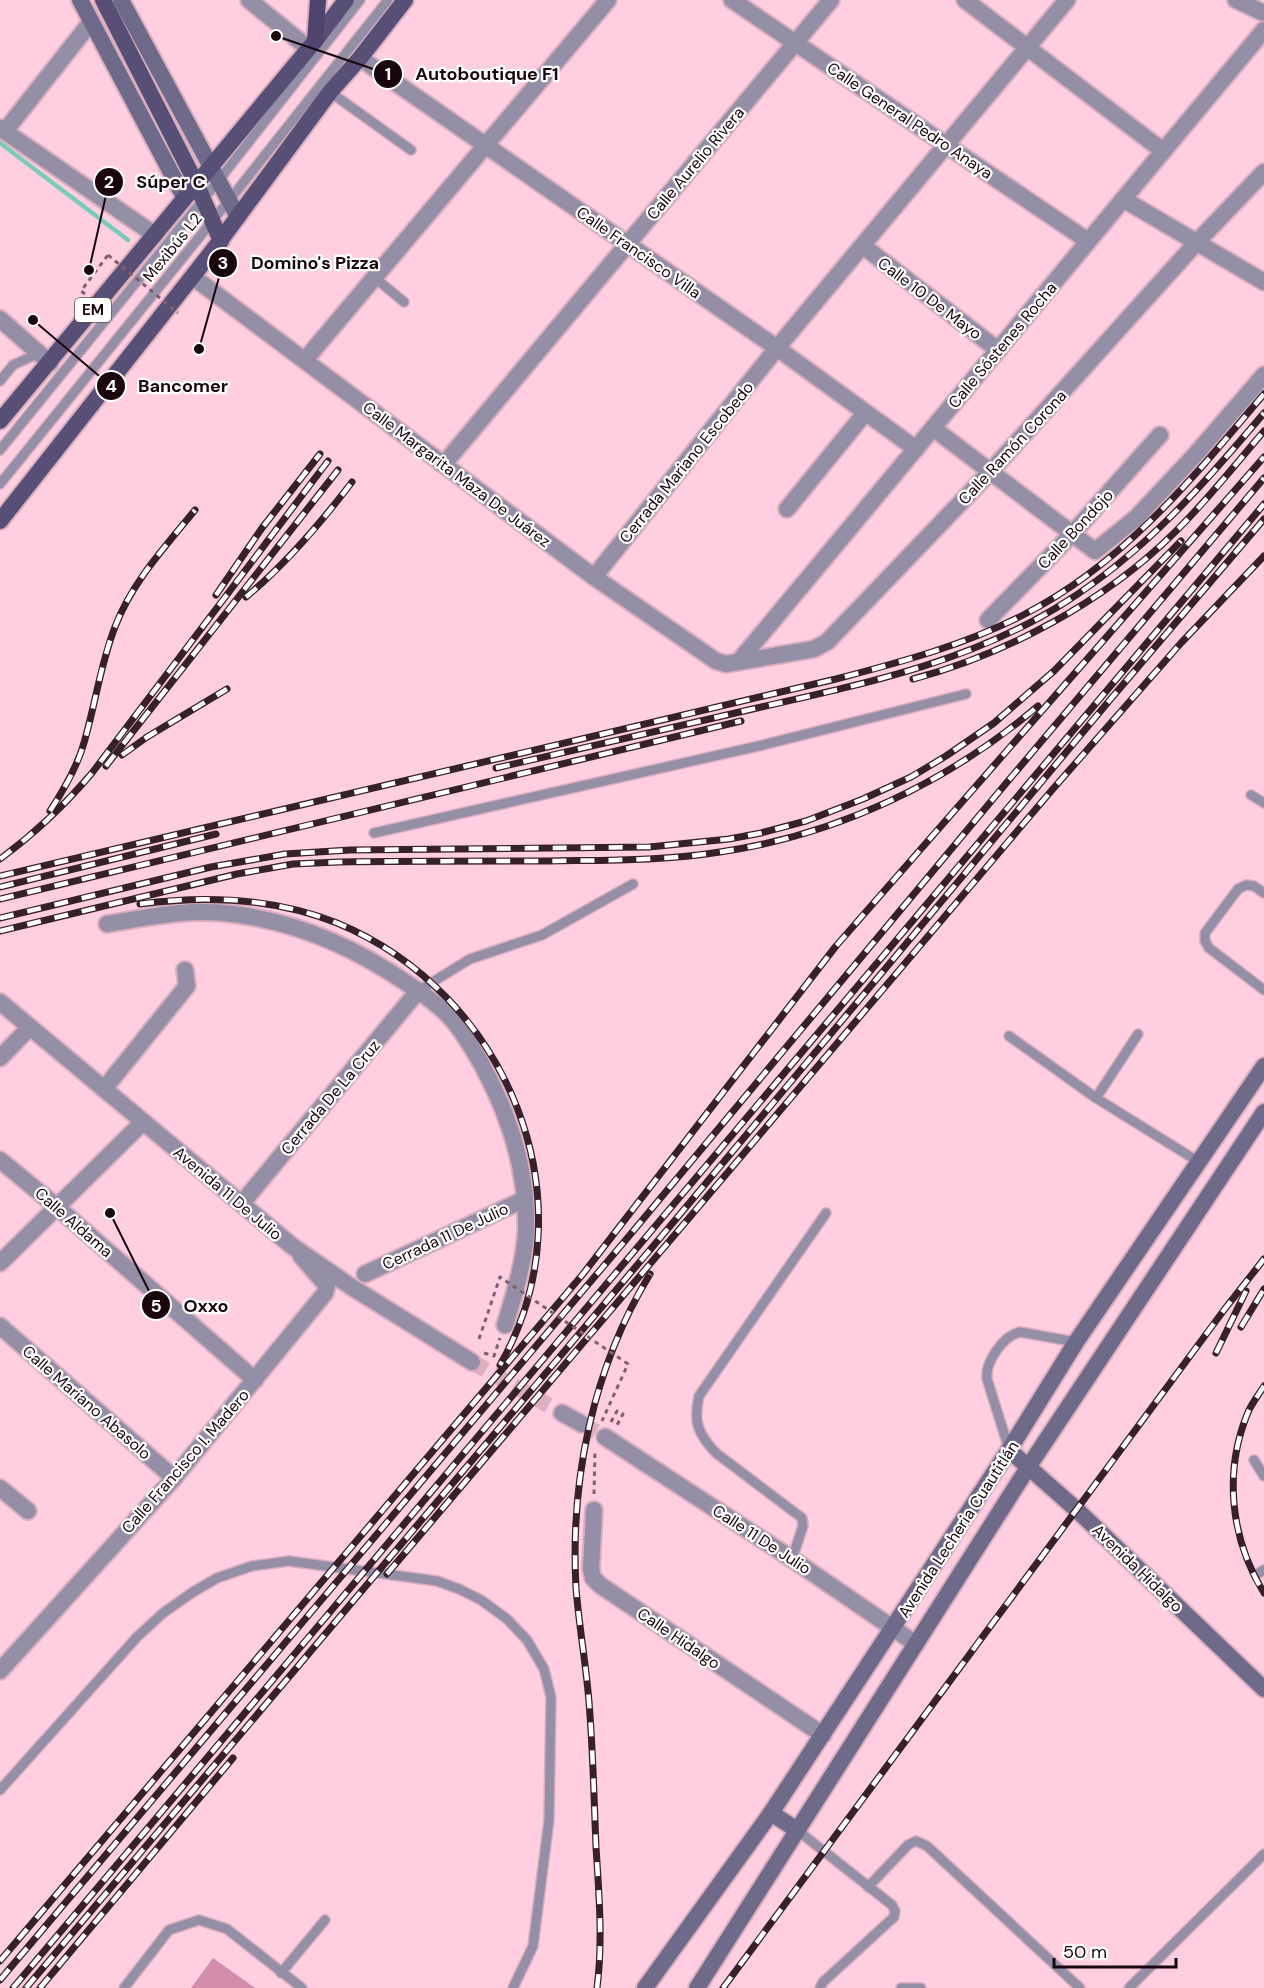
<svg xmlns="http://www.w3.org/2000/svg" width="1264" height="1988" font-family="'DM Sans',sans-serif">
<rect width="100%" height="100%" fill="#ffcee0"/>
<g fill="none" stroke-linecap="round" stroke-linejoin="round">
<!-- stream -->
<path stroke="#79ccb5" stroke-width="4.5" d="M 0,143 L 128,240"/>
</g>
<!-- building -->
<path fill="#d38faa" d="M 213,1958 L 255,1988 L 191,1988 Z"/>
<g fill="none" stroke-linecap="round" stroke-linejoin="round">
<!-- tertiary-tunnel -->
<g stroke="#dcb0c0" stroke-width="16" stroke-dasharray="16 8" stroke-linecap="butt">
<path d="M 472,1362 L 562,1413"/>
<path d="M 582,1424 L 605,1437"/>
</g>
<!-- service casing -->
<g stroke="#daaebe" stroke-width="12">
<g id="service">
<path d="M 330,92 L 411,150"/>
<path d="M 374,277 L 404,302"/>
<path d="M 0,381 L 13,365 L 39,353"/>
<path d="M 0,450 L 219,180 L 360,0"/>
<path d="M 0,484 L 239,188 L 388,0"/>
<path d="M 1251,795 L 1264,803"/>
<path d="M 374,833 L 763,745 L 966,694"/>
<path d="M 1264,893 L 1254,886 L 1246,885 L 1238,889 L 1205,933 L 1205,941 L 1209,948 L 1264,990"/>
<path d="M 418,991 L 470,959 L 542,935 L 633,884"/>
<path d="M 1009,1036 L 1096,1098 L 1199,1162"/>
<path d="M 1096,1098 L 1138,1034"/>
<path d="M 1009,1449 L 987,1379 C 985,1362 1003,1336 1020,1332 L 1076,1342"/>
<path d="M 1254,1460 L 1264,1476"/>
<path d="M 792,1559 L 803,1526 L 802,1518 L 716,1453 C 698,1434 693,1422 699,1396 L 826,1213"/>
<path d="M 1257,1574 L 1264,1570"/>
<path d="M 0,1790 L 137,1637 L 163,1613 L 193,1592 L 217,1578 L 252,1566 L 289,1561 L 437,1581 L 459,1589 L 481,1600 L 507,1619 L 527,1640 L 544,1669 L 551,1697 L 549,1820 L 533,1946 L 513,1988"/>
<path d="M 797,1830 L 892,1905 L 895,1911 L 894,1917 L 823,1982 L 820,1988"/>
<path d="M 868,1887 L 908,1845 L 916,1841 L 927,1846 L 1080,1988"/>
<path d="M 281,1973 L 325,1920"/>
<path d="M 124,1988 L 169,1930 L 199,1920 L 227,1929 L 302,1988"/>
<path d="M 901,1988 L 921,1988"/>
<path d="M 1129,1988 L 1264,1854"/>
</g>
</g>
<!-- minor casing -->
<g stroke="#daaebe" stroke-width="20">
<g id="minor">
<path d="M 249,0 L 308,48"/>
<path d="M 732,0 L 1088,241"/>
<path d="M 965,0 L 1163,151"/>
<path d="M 1236,0 L 1264,13"/>
<path d="M 360,58 L 777,348 L 916,449"/>
<path d="M 5,131 L 91,22"/>
<path d="M 1123,199 L 1264,282"/>
<path d="M 863,246 L 998,350"/>
<path d="M 193,277 L 594,577 L 716,661 L 726,664 L 814,649 L 827,642 L 990,472 L 1197,242 L 1264,172"/>
<path d="M 0,319 L 50,363"/>
<path d="M 305,360 L 608,0"/>
<path d="M 933,428 L 1095,551 L 1136,518 L 1195,455 L 1264,375"/>
<path d="M 444,464 L 831,0"/>
<path d="M 787,509 L 865,413"/>
<path d="M 594,577 L 777,348 L 1067,0"/>
<path d="M 988,620 L 1072,534 L 1160,435"/>
<path d="M 740,660 L 1264,30"/>
<path d="M 107,924 C 148,917 191,908 233,914 C 297,922 356,948 408,984 C 423,994 439,1005 451,1018 C 463,1031 472,1048 481,1063 C 510,1116 528,1172 526,1232 C 524,1264 514,1295 505,1325"/>
<path d="M 0,1058 L 30,1027"/>
<path d="M 104,1089 L 187,986 L 185,970"/>
<path d="M 0,1160 L 57,1207 L 255,1380"/>
<path d="M 242,1203 L 418,991"/>
<path d="M 0,1263 L 143,1122"/>
<path d="M 365,1274 L 525,1199"/>
<path d="M 0,1326 L 174,1478"/>
<path d="M 0,1488 L 28,1511"/>
<path d="M 594,1510 L 591,1569 L 593,1578 L 600,1585 L 823,1735"/>
<path d="M 0,1671 L 174,1478 L 325,1293 L 327,1286 L 301,1256"/>
</g>
</g>
<!-- tertiary casing -->
<g stroke="#daaebe" stroke-width="20">
<g id="tertiary">
<path d="M 0,128 L 155,235"/>
<path d="M 0,1002 L 292,1246 L 350,1286 L 472,1362"/>
<path d="M 562,1413 L 582,1424"/>
<path d="M 605,1437 L 792,1559 L 916,1644"/>
</g>
</g>
<!-- secondary casing -->
<g stroke="#daaebe" stroke-width="20">
<g id="secondary">
<path d="M 80,0 L 184,197"/>
<path d="M 121,0 L 238,217"/>
<path d="M 1009,1450 L 1077,1510 L 1264,1689"/>
<path d="M 771,1813 L 797,1830"/>
<path d="M 645,1988 L 771,1813 L 1009,1450 L 1076,1342 L 1264,1066"/>
<path d="M 697,1988 L 1029,1466 L 1264,1112"/>
</g>
</g>
<!-- primary casing -->
<g stroke="#daaebe" stroke-width="20">
<g id="primary">
<path d="M 103,0 L 196,183 L 221,241"/>
<path d="M 0,421 L 315,41 L 346,0"/>
<path d="M 0,521 L 214,249 L 330,92 L 360,58 L 405,0"/>
</g>
</g>
<!-- trunk casing -->
<g stroke="#daaebe" stroke-width="20">
<path id="trunk" d="M 315,41 L 318,0"/>
</g>
<!-- path -->
<g stroke="#81606d" stroke-width="3" stroke-dasharray="4.5 4.5" stroke-linecap="butt">
<path d="M 85,294 L 81,291 L 108,255"/>
<path d="M 484,1353 L 494,1356 L 500,1338"/>
<path d="M 611,1422 L 617,1411 L 623,1414 L 617,1425"/>
<path d="M 594,1494 L 595,1450"/>
</g>
<!-- service -->
<use href="#service" stroke="#948fa6" stroke-width="9"/>
<!-- minor -->
<use href="#minor" stroke="#948fa6" stroke-width="16"/>
<!-- tertiary -->
<use href="#tertiary" stroke="#948fa6" stroke-width="16"/>
<!-- secondary -->
<use href="#secondary" stroke="#706a8a" stroke-width="16"/>
<!-- primary -->
<use href="#primary" stroke="#584f76" stroke-width="16"/>
<!-- trunk -->
<use href="#trunk" stroke="#4e446d" stroke-width="16"/>
<!-- rail casing -->
<g stroke="#37202a" stroke-width="7">
<g id="rail">
<path d="M 216,595 L 262,528 L 320,454"/>
<path d="M 246,597 C 287,563 320,524 352,482"/>
<path d="M 913,679 C 1006,654 1104,602 1173,534 C 1206,502 1234,466 1264,431"/>
<path d="M 122,755 L 147,737 L 227,689"/>
<path d="M 106,766 L 338,470"/>
<path d="M 496,768 C 583,748 670,728 757,708 C 863,684 971,662 1064,603 C 1145,552 1203,485 1264,413"/>
<path d="M 50,811 C 63,791 76,769 83,746 C 95,707 100,665 115,627 C 132,582 165,547 195,510"/>
<path d="M 0,859 C 34,834 65,805 92,773 L 328,461"/>
<path d="M 0,876 L 836,679 C 901,662 965,645 1025,614 C 1124,563 1194,477 1264,394"/>
<path d="M 0,887 L 216,834"/>
<path d="M 0,899 L 741,721"/>
<path d="M 140,904 C 207,895 274,898 337,923 C 507,993 594,1201 500,1365"/>
<path d="M 0,918 L 211,867 L 285,854 L 350,850 L 649,847 L 729,839 L 761,833 L 806,821 L 863,799 L 911,777 L 946,756 L 994,723 L 1054,671 L 1181,541"/>
<path d="M 0,931 L 237,874 L 293,864 L 339,862 C 409,861 478,861 548,861 C 606,860 663,861 720,852 C 837,835 949,782 1038,706"/>
<path d="M 1241,1327 L 1264,1289"/>
<path d="M 1216,1353 L 1246,1291"/>
<path d="M 1264,1386 C 1259,1394 1253,1402 1249,1410 C 1223,1470 1230,1538 1264,1593"/>
<path d="M 387,1574 L 1052,790 L 1181,643 L 1264,556"/>
<path d="M 0,1961 L 583,1274 L 836,946 L 1264,457"/>
<path d="M 0,1980 L 624,1242 L 1008,781 L 1264,478"/>
<path d="M 13,1988 L 1264,504"/>
<path d="M 26,1988 L 671,1225 L 1109,701 L 1264,519"/>
<path d="M 40,1988 L 233,1758"/>
<path d="M 597,1988 C 603,1941 599,1894 596,1847 C 594,1799 593,1750 589,1702 C 586,1664 579,1626 576,1588 C 570,1479 593,1368 650,1274"/>
<path d="M 723,1988 L 1224,1310 L 1264,1259"/>
</g>
</g>
<!-- rail -->
<use href="#rail" stroke="#fff" stroke-width="4.5" stroke-dasharray="14" stroke-linecap="butt"/>
<!-- path-bridge -->
<g stroke="#81606d" stroke-width="3" stroke-dasharray="4.5 4.5" stroke-linecap="butt">
<path d="M 108,255 L 178,313"/>
<path d="M 479,1339 L 500,1277 L 628,1364 L 602,1421"/>
</g>
</g>
<g text-anchor="middle" stroke-width="4.5" stroke-linejoin="round" paint-order="stroke">
<!-- shield labels -->
<rect fill="#fff" stroke="#5e5156" stroke-width="1.5" x="75" y="298" width="36" height="24" rx="4.5"/>
<g font-size="15" font-weight="bold" fill="#19060e">
<text x="93" y="315">EM</text>
</g>
<!-- street labels -->
<g font-size="16" fill="#19060e" stroke="#fff">
<text transform="translate(910 120) rotate(34)" y="6">Calle General Pedro Anaya</text>
<text transform="translate(695 163) rotate(-50)" y="6">Calle Aurelio Rivera</text>
<text transform="translate(172 247) rotate(-51)" y="6">Mexibús L2</text>
<text transform="translate(639 252) rotate(35)" y="6">Calle Francisco Villa</text>
<text transform="translate(930 298) rotate(37)" y="6">Calle 10 De Mayo</text>
<text transform="translate(1002 345) rotate(-50)" y="6">Calle Sóstenes Rocha</text>
<text transform="translate(1012 447) rotate(-47)" y="6">Calle Ramón Corona</text>
<text transform="translate(686 462) rotate(-51)" y="6">Cerrada Mariano Escobedo</text>
<text transform="translate(457 474) rotate(37)" y="6">Calle Margarita Maza De Juárez</text>
<text transform="translate(1075 529) rotate(-47)" y="6">Calle Bondojo</text>
<text transform="translate(330 1097) rotate(-50)" y="6">Cerrada De La Cruz</text>
<text transform="translate(228 1193) rotate(40)" y="6">Avenida 11 De Julio</text>
<text transform="translate(74 1222) rotate(41)" y="6">Calle Aldama</text>
<text transform="translate(445 1236) rotate(-25)" y="6">Cerrada 11 De Julio</text>
<text transform="translate(87 1402) rotate(41)" y="6">Calle Mariano Abasolo</text>
<text transform="translate(185 1461) rotate(-49)" y="6">Calle Francisco I. Madero</text>
<text transform="translate(958 1529) rotate(-57)" y="6">Avenida Lecheria Cuautitlán</text>
<text transform="translate(762 1539) rotate(33)" y="6">Calle 11 De Julio</text>
<text transform="translate(1138 1568) rotate(44)" y="6">Avenida Hidalgo</text>
<text transform="translate(679 1638) rotate(34)" y="6">Calle Hidalgo</text>
</g>
</g>
<!-- callouts -->
<path fill="none" stroke="#19060e" stroke-width="2" d="M276 36L388 74M89 270L109 182M199 349L223 263M33 320L111 386M110 1213L156 1305"/>
<g fill="#19060e" stroke="#fff" stroke-width="2">
<circle cx="276" cy="36" r="6"/>
<circle cx="89" cy="270" r="6"/>
<circle cx="199" cy="349" r="6"/>
<circle cx="33" cy="320" r="6"/>
<circle cx="110" cy="1213" r="6"/>
<circle cx="388" cy="74" r="15"/>
<circle cx="109" cy="182" r="15"/>
<circle cx="223" cy="263" r="15"/>
<circle cx="111" cy="386" r="15"/>
<circle cx="156" cy="1305" r="15"/>
</g>
<g font-size="18" text-anchor="middle" font-weight="bold" fill="#fff">
<text x="388" y="80">1</text>
<text x="109" y="188">2</text>
<text x="223" y="269">3</text>
<text x="111" y="392">4</text>
<text x="156" y="1312">5</text>
</g>
<g font-size="18" text-anchor="middle" font-weight="bold" fill="#19060e" stroke="#fff" stroke-width="4.5" stroke-linejoin="round" paint-order="stroke">
<text x="487" y="80">Autoboutique F1</text>
<text x="171" y="188">Súper C</text>
<text x="315" y="269">Domino's Pizza</text>
<text x="183" y="392">Bancomer</text>
<text x="206" y="1312">Oxxo</text>
</g>
<!-- scale -->
<path d="M1054 1958v9h122v-9" fill="none" stroke="#19060e" stroke-width="3"/>
<text x="1063" y="1958" font-size="18" fill="#19060e" stroke="#ffffff" stroke-width="4.5" paint-order="stroke">50 m</text>
</svg>
